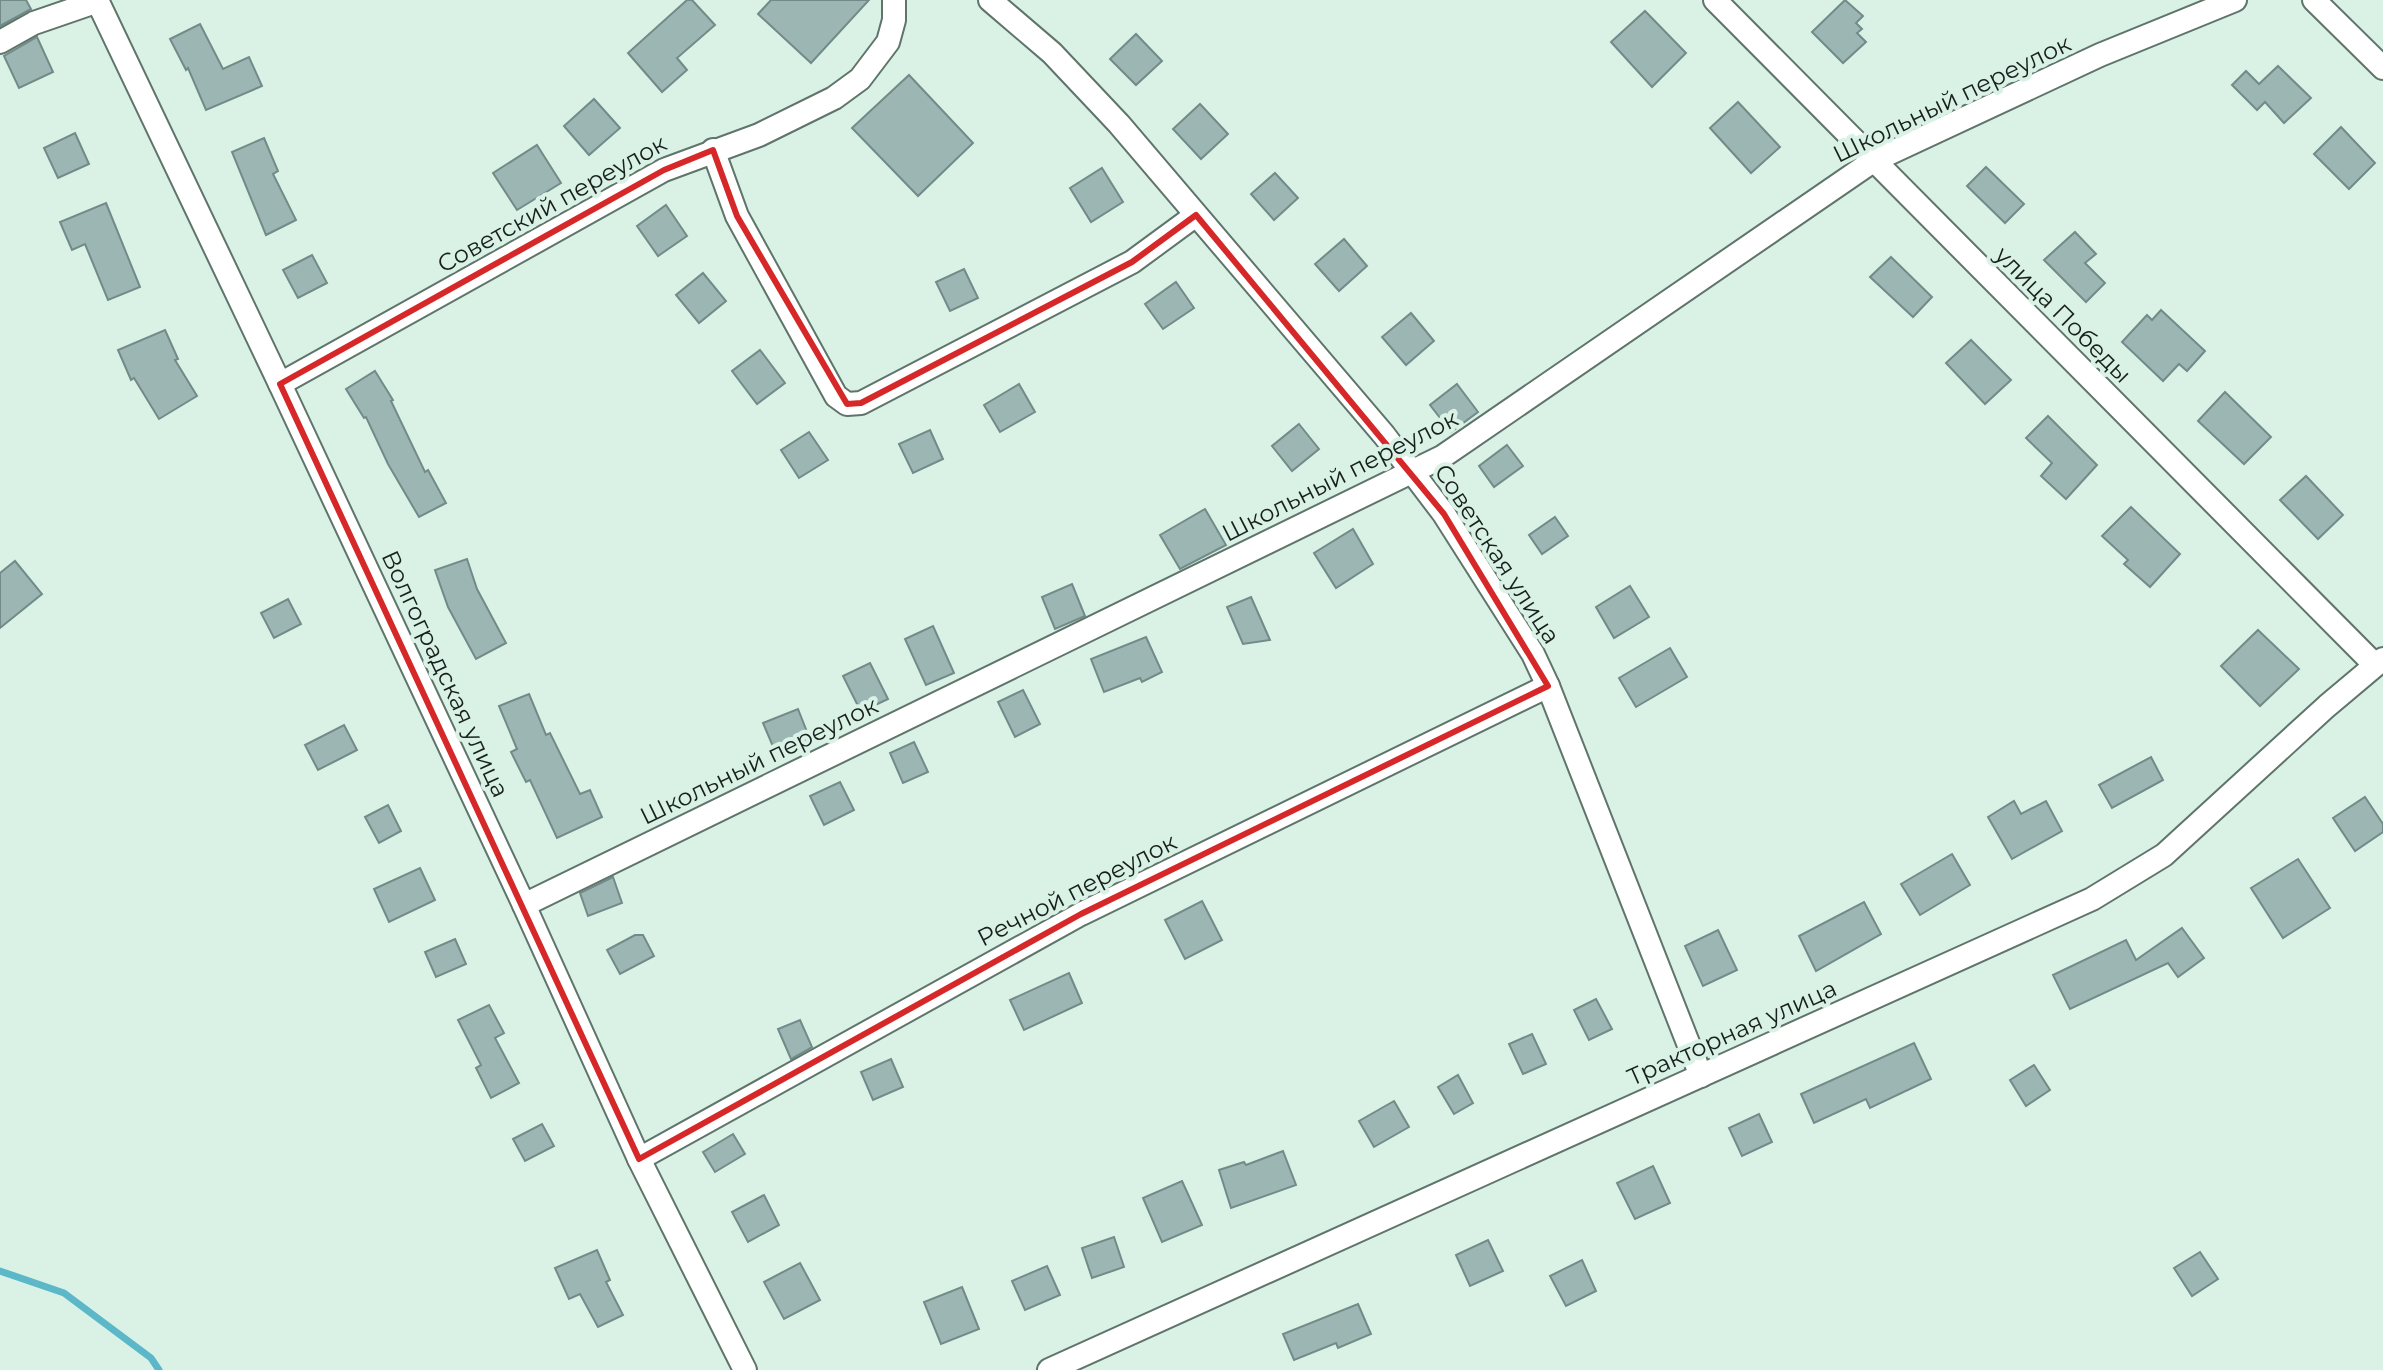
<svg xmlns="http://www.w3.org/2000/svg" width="2383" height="1370" font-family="Montserrat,sans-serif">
<rect width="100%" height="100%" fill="#daf2e6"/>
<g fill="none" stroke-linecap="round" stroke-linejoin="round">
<!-- stream -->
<path stroke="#5cb7c9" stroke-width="7" d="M 0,1271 L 64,1293 L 151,1358 L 159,1370"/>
</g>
<!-- building -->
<g fill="#9bb6b3" stroke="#728b88" stroke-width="2">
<path d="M 0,0 L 26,0 L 31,9 L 0,26 Z"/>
<path d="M 687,0 L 692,0 L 715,25 L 677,58 L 687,70 L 662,92 L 628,53 Z"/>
<path d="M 771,0 L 869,0 L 811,63 L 758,14 Z"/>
<path d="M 1845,0 L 1863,16 L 1856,23 L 1862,29 L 1857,33 L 1866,42 L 1843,63 L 1812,32 Z"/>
<path d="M 1645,11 L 1686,53 L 1652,87 L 1611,42 Z"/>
<path d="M 200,24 L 223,69 L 249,57 L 262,86 L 206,110 L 188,68 L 186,70 L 170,39 Z"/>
<path d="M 1136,34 L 1162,61 L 1136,85 L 1110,59 Z"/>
<path d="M 37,37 L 53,72 L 19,88 L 4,56 Z"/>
<path d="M 2278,66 L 2311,98 L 2284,123 L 2265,102 L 2257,110 L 2232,85 L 2246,71 L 2259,84 Z"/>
<path d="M 909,75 L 973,143 L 918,196 L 852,128 Z"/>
<path d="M 594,99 L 620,128 L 589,155 L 564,126 Z"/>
<path d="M 1738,102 L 1780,147 L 1751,173 L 1710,128 Z"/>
<path d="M 1200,104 L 1228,134 L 1201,159 L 1173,129 Z"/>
<path d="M 2341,127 L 2375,163 L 2349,189 L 2314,154 Z"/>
<path d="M 75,133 L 89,164 L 58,178 L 44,148 Z"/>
<path d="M 264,138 L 278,171 L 273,174 L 296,220 L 266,235 L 232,152 Z"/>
<path d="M 537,145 L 561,183 L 517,210 L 493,173 Z"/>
<path d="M 1986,167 L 2024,204 L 2005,223 L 1967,186 Z"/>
<path d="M 1102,168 L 1123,202 L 1091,222 L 1070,188 Z"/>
<path d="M 1275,173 L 1298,198 L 1274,220 L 1251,194 Z"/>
<path d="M 106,203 L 140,287 L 108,300 L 85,244 L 72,250 L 60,222 Z"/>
<path d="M 666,205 L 687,236 L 658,256 L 637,226 Z"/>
<path d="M 2075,232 L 2096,254 L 2085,263 L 2105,283 L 2086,302 L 2044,260 Z"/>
<path d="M 1344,239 L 1367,266 L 1339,291 L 1315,264 Z"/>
<path d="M 312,255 L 327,283 L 298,298 L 283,270 Z"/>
<path d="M 1891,257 L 1932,297 L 1913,317 L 1870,277 Z"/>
<path d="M 964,269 L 978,298 L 950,311 L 936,282 Z"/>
<path d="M 703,273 L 726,301 L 699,323 L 676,295 Z"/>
<path d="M 1176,282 L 1194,308 L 1163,329 L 1145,304 Z"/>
<path d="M 2161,310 L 2205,351 L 2187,371 L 2179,364 L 2163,381 L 2122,342 L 2147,315 L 2152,320 Z"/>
<path d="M 1411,313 L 1434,341 L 1406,365 L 1382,337 Z"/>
<path d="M 165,330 L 178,359 L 175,360 L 197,396 L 159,419 L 134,378 L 131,380 L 118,350 Z"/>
<path d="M 1971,340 L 2011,380 L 1985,404 L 1946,363 Z"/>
<path d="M 760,350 L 785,383 L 757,404 L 732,371 Z"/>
<path d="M 375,371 L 393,400 L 391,401 L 425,472 L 428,470 L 446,503 L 419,517 L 388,464 L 366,417 L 364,418 L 346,389 Z"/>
<path d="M 1019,384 L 1035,412 L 1000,432 L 984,405 Z"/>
<path d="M 1457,384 L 1478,412 L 1451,432 L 1430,405 Z"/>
<path d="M 2225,392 L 2271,437 L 2244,464 L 2198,421 Z"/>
<path d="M 2048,416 L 2097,465 L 2066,499 L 2041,476 L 2052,463 L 2026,438 Z"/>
<path d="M 1299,424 L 1319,449 L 1292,471 L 1272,446 Z"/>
<path d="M 930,430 L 943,459 L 913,473 L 899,444 Z"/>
<path d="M 809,432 L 828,460 L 799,478 L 781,450 Z"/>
<path d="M 1507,445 L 1523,466 L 1494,487 L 1479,466 Z"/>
<path d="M 2306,476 L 2343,515 L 2318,539 L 2280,500 Z"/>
<path d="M 2131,507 L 2180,554 L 2150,587 L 2124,564 L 2128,560 L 2102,536 Z"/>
<path d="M 1205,509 L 1226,545 L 1180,569 L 1160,535 Z"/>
<path d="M 1555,517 L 1568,536 L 1542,554 L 1529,535 Z"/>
<path d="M 1353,529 L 1373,564 L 1336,588 L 1314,553 Z"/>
<path d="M 467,559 L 477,589 L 506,643 L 476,659 L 448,607 L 435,570 Z"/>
<path d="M 15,561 L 42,594 L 0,628 L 0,573 Z"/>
<path d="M 1072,584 L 1085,616 L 1055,629 L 1042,597 Z"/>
<path d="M 1630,586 L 1649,617 L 1614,638 L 1596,607 Z"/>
<path d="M 1251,597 L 1270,640 L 1243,644 L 1227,607 Z"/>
<path d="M 288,599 L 301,624 L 274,638 L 261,613 Z"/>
<path d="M 933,626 L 954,673 L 926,685 L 905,639 Z"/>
<path d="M 2258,630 L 2299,669 L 2260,706 L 2221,666 Z"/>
<path d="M 1146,637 L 1162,672 L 1142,682 L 1140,678 L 1104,692 L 1091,659 Z"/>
<path d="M 1670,648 L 1687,677 L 1636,707 L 1619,678 Z"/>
<path d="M 870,663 L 888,699 L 861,712 L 843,676 Z"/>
<path d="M 1023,690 L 1040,724 L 1015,737 L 998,702 Z"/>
<path d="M 529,694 L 546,735 L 550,733 L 580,794 L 590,790 L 602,817 L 557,838 L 530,780 L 526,782 L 511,752 L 517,749 L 499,706 Z"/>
<path d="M 798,709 L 811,742 L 777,756 L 763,723 Z"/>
<path d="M 344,725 L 357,750 L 318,770 L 305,745 Z"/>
<path d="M 914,742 L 928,772 L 903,783 L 890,753 Z"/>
<path d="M 2151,757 L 2163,780 L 2112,808 L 2099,785 Z"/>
<path d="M 840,782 L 854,810 L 824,825 L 810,796 Z"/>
<path d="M 2365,797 L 2383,824 L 2383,832 L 2355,851 L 2333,818 Z"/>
<path d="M 2014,801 L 2021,814 L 2046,801 L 2062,831 L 2012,859 L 1988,817 Z"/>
<path d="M 388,805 L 401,831 L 379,843 L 365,817 Z"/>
<path d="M 1952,854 L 1970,885 L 1920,915 L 1901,884 Z"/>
<path d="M 2298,859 L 2330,908 L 2283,938 L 2251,888 Z"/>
<path d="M 420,868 L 435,900 L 389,922 L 374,889 Z"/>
<path d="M 613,877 L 622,903 L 588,916 L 580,893 Z"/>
<path d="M 1202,901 L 1222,940 L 1185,959 L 1165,920 Z"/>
<path d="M 1864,902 L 1881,934 L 1816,971 L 1799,936 Z"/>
<path d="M 2182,928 L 2204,958 L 2178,977 L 2168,963 L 2070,1009 L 2053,975 L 2126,940 L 2136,960 Z"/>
<path d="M 1718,930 L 1737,970 L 1703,986 L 1685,946 Z"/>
<path d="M 635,935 L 643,935 L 654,956 L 620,974 L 607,950 Z"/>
<path d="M 455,939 L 466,964 L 436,977 L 425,952 Z"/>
<path d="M 1069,973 L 1082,1003 L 1024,1030 L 1010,1000 Z"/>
<path d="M 1596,999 L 1612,1029 L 1589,1040 L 1574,1010 Z"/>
<path d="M 489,1005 L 504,1033 L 495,1038 L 519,1083 L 491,1098 L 476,1068 L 481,1065 L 458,1020 Z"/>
<path d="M 800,1020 L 812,1047 L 791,1059 L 778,1029 Z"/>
<path d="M 1532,1034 L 1546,1064 L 1523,1074 L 1509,1044 Z"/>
<path d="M 1914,1043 L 1931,1079 L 1870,1108 L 1866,1099 L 1814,1123 L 1801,1094 Z"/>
<path d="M 891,1059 L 903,1087 L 873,1100 L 861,1072 Z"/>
<path d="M 2034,1065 L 2050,1090 L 2026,1106 L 2010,1080 Z"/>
<path d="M 1458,1075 L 1473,1103 L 1454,1114 L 1438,1087 Z"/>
<path d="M 1394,1101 L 1409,1127 L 1374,1147 L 1359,1121 Z"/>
<path d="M 1759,1114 L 1772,1142 L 1742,1156 L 1729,1128 Z"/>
<path d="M 542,1124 L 554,1146 L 525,1161 L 513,1139 Z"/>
<path d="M 733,1134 L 745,1154 L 715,1172 L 703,1152 Z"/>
<path d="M 1283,1151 L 1296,1185 L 1231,1208 L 1219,1170 L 1244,1162 L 1246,1165 Z"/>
<path d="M 1653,1166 L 1670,1203 L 1635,1219 L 1617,1183 Z"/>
<path d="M 1182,1181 L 1202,1225 L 1162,1242 L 1143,1198 Z"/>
<path d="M 764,1195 L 779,1225 L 748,1242 L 732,1212 Z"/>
<path d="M 1114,1237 L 1124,1267 L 1092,1278 L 1082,1248 Z"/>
<path d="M 1488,1240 L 1503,1271 L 1470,1286 L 1456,1255 Z"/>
<path d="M 597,1250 L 610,1280 L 606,1282 L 623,1315 L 598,1327 L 580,1294 L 569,1299 L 555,1268 Z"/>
<path d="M 2200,1252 L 2218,1279 L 2192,1296 L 2174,1268 Z"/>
<path d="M 1582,1260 L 1596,1291 L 1566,1306 L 1550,1276 Z"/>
<path d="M 800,1263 L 820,1300 L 784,1319 L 764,1282 Z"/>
<path d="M 1047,1266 L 1060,1295 L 1025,1310 L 1012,1281 Z"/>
<path d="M 962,1287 L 979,1329 L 941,1344 L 924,1302 Z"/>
<path d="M 1358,1304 L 1371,1334 L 1338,1348 L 1336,1343 L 1294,1360 L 1283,1334 Z"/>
</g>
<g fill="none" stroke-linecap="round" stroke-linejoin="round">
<!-- street casing -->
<g stroke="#5f746a" stroke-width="26">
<g id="street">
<path d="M 97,0 L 280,384 L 524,905 L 639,1159 L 745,1370"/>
<path d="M 990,0 L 1052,53 L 1119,124 L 1384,435 L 1444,514 L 1533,654 L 1548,686 L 1701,1076"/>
<path d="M 1715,0 L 2375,665"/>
<path d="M 2314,0 L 2383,68"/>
<path d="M 0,42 L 34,23 L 98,1"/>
<path d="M 713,150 L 737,216 L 836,396 L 847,404 L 861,403 L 1132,262 L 1196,215"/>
<path d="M 280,384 L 664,170 L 759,135 L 834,98 L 860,79 L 888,42 L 894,20 L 894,0"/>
<path d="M 524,905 L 1442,457 L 1873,161 L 2100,55 L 2235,0"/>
<path d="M 639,1159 L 1081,914 L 1548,686"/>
<path d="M 1049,1370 L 2092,899 L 2164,855 L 2327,706 L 2383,659"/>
</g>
</g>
<!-- street -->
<use href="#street" stroke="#fff" stroke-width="22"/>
</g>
<!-- marked area -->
<path fill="none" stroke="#d62828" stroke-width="6" stroke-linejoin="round" d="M 713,150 L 737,216 L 847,404 L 861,403 L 1132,262 L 1196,215 L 1444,514 L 1548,686 L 1081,914 L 639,1159 L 280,384 L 664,170 Z"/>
<g text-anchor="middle" stroke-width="8" stroke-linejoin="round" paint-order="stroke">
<!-- street labels -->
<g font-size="24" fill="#17201c" stroke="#daf2e6">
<text transform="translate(1952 99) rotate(-26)" y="8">Школьный переулок</text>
<text transform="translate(552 204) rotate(-29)" y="8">Советский переулок</text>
<text transform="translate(2063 315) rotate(45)" y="8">улица Победы</text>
<text transform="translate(1340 476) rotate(-27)" y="8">Школьный переулок</text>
<text transform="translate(1497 554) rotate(57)" y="8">Советская улица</text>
<text transform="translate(445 674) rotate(65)" y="8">Волгоградская улица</text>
<text transform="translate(759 761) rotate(-26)" y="8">Школьный переулок</text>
<text transform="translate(1077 890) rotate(-27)" y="8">Речной переулок</text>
<text transform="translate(1732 1033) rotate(-24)" y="8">Тракторная улица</text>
</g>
</g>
</svg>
